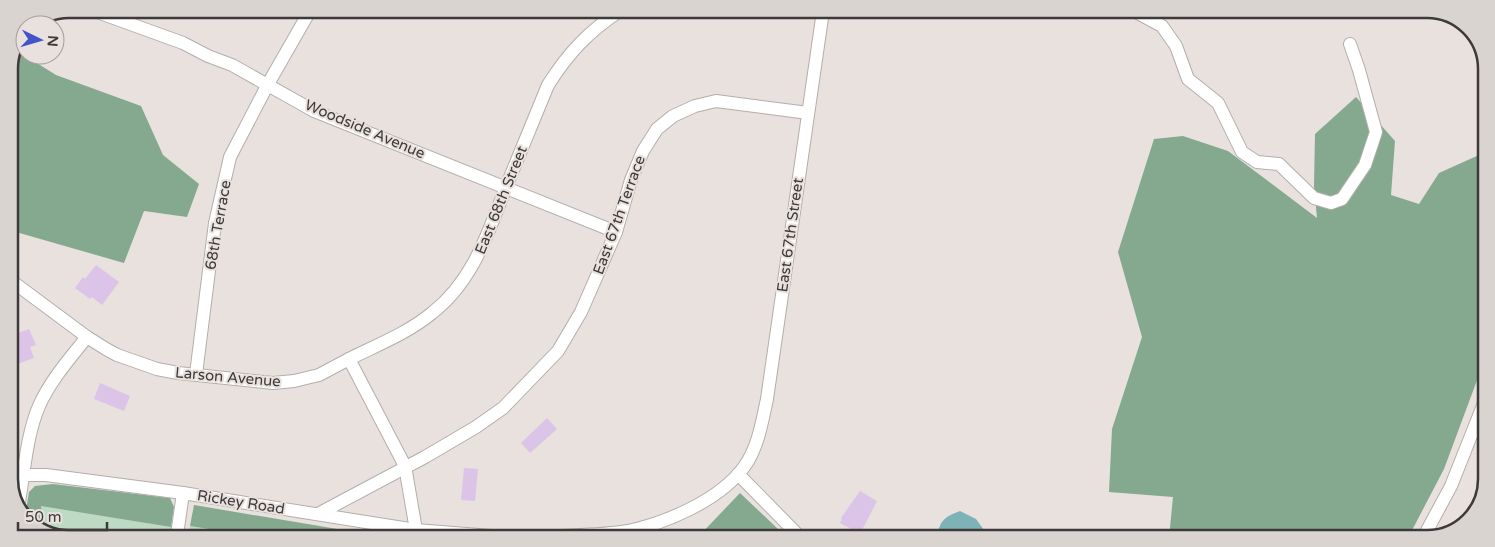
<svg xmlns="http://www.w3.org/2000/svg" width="1495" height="547" font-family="'Varela Round',sans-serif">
<rect width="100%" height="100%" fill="#e8e1de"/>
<!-- green -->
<g fill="#bedac4">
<path d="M 41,505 L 171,527 L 170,535 L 49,535 L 46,533 Z"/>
<path d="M 190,526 L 246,535 L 189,535 Z"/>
</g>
<!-- forest -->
<g fill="#85a98e">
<path d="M 16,50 L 56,75 L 141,106 L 163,155 L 199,184 L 187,217 L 144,211 L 124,263 L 9,230 L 9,65 Z"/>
<path d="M 1356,97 L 1395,141 L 1391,195 L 1419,204 L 1439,173 L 1479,155 L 1485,159 L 1484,354 L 1479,375 L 1444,469 L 1408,538 L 1169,538 L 1173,497 L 1109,492 L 1112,429 L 1142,337 L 1118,252 L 1154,139 L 1183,136 L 1228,151 L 1317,218 L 1314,186 L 1315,134 Z"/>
<path d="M 9,398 L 15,418 L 17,453 L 9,456 Z"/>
<path d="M 53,484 L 170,498 L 174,507 L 171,527 L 41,506 L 46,533 L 25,517 L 29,492 L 35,486 Z"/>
<path d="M 740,493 L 779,530 L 792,537 L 698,537 Z"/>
<path d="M 194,505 L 379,536 L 246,535 L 190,526 Z"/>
</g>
<!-- water -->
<path fill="#7db3b6" d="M 960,511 L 976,519 L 989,537 L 938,537 C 938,521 946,516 960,511 Z"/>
<!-- building -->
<g fill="#dcc3e8">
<path d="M 96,265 L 119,282 L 102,305 L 92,297 L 90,299 L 75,288 L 83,277 L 85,279 Z"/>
<path d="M 29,329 L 36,345 L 30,347 L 34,358 L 9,367 L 9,341 L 14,338 L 13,335 Z"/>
<path d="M 100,383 L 130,396 L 124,411 L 94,399 Z"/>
<path d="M 547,418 L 557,429 L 530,453 L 521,443 Z"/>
<path d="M 464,468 L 478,469 L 475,501 L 461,500 Z"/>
<path d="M 860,491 L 877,501 L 862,530 L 857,532 L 840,523 L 842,519 L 841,518 Z"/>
</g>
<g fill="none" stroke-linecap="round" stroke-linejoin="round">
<!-- minor casing -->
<g stroke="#b4aeaa" stroke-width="14">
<g id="minor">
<path d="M 89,9 L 183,43 L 208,56 L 232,65 L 314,111 L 616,232"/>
<path d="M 1134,11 L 1162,26 L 1176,46 L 1188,79 L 1218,103 L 1242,152 L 1257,162 L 1279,164 L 1314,198 L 1331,203 L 1342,199 L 1365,165 L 1376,132 L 1359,70 L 1350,44"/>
<path d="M 9,279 L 87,337 L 106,349 L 117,355 L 157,369 L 178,373 L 273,383 L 294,381 L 319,375 L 349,359 L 405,466 L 416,530"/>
<path d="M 349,359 C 377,345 408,333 432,313 C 473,281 488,233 506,187 C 520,153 534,119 548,85 C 569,52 588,32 621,10"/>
<path d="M 196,374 L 215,223 L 230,157 L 268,84 L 311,9"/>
<path d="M 738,474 L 800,537"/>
<path d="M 24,475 L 46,475 L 183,493 L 416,530 L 491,536"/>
<path d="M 18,508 C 24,476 26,436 39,406 C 50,381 70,358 87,337"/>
<path d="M 318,514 L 425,457 L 476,427 L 503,408 L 558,351 L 581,312 L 616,232 L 631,180 L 643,151 L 657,129 L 673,116 L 695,106 L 716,101 L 808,113"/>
<path d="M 177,535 L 183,493"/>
<path d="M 556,536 C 579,535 605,535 628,531 C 666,523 720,500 744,467 C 758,448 762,422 767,399 L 823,11"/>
<path d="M 1423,538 L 1451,486 L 1484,403"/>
</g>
</g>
<!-- minor -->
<use href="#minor" stroke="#fff" stroke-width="12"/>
</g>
<g text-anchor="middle" stroke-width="4" stroke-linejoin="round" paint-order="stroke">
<!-- street labels -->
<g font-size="15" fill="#3d3a39" stroke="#e8e1de">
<text transform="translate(365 129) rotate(23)" y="5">Woodside Avenue</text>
<text transform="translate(501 200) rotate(-68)" y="5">East 68th Street</text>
<text transform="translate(619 215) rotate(-70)" y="5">East 67th Terrace</text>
<text transform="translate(218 225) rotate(-80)" y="5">68th Terrace</text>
<text transform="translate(790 235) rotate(-82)" y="5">East 67th Street</text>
<text transform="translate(228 377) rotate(5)" y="5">Larson Avenue</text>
<text transform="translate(241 502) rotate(9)" y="5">Rickey Road</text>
</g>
</g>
<!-- crop -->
<path d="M0 0H1495V547H0ZM69 18H1427A51 51 0 0 1 1478 69V479A51 51 0 0 1 1427 530H69A51 51 0 0 1 18 479V69A51 51 0 0 1 69 18Z" fill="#dad4d1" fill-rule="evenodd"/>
<path fill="none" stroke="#3d3a39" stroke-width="2.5" d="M69 18H1427A51 51 0 0 1 1478 69V479A51 51 0 0 1 1427 530H69A51 51 0 0 1 18 479V69A51 51 0 0 1 69 18Z"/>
<!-- north arrow -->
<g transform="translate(40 40) rotate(95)"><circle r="24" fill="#e8e1de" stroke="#a49e9c"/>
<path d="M0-4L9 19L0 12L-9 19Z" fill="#4453c7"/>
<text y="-8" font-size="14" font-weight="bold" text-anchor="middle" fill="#3d3a39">N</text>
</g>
<!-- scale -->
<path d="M18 522v8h89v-8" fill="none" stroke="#3d3a39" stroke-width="2.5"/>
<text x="25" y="522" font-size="15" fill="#3d3a39" stroke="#e8e1de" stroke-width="4" paint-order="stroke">50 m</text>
</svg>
